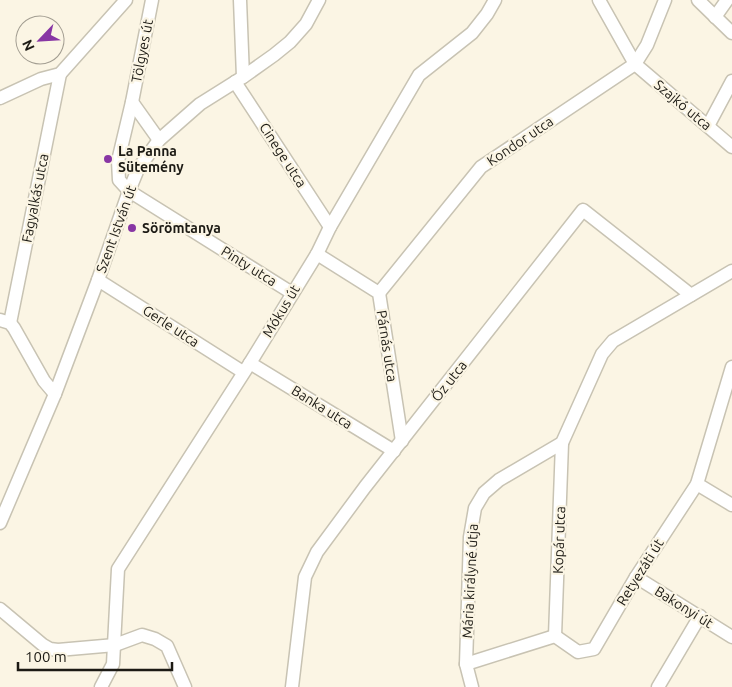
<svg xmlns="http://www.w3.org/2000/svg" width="732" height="687" font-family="Ubuntu,sans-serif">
<rect width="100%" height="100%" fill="#fbf5e4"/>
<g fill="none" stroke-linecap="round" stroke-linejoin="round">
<!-- minor casing -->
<g stroke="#c8c3b3" stroke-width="15">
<g id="minor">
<path d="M 152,0 L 132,102 L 118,161 L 119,180 L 129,191 L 292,293"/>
<path d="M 240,0 L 243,77"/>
<path d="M 599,0 L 635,64 L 732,147"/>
<path d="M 698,0 L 732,33"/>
<path d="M 715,17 L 727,0"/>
<path d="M 235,82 L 330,227"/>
<path d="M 0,98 L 41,79 L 60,74 L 126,0"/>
<path d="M 132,102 L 159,140"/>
<path d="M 708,126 L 732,81"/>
<path d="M 317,254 L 379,293 L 402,441"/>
<path d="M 98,280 L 243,372"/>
<path d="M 379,293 L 481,167 L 635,64 L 647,45 L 665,0"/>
<path d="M 0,320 L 10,323 L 14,328 L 44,381 L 55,394"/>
<path d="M 10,323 L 60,74"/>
<path d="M 250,363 L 394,451"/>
<path d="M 697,484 L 732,505"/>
<path d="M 0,523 L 55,394 L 98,280 L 129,191 L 138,169 L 159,140 L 200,104 L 243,77 L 274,55 L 290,42 L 306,24 L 319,0"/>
<path d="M 636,577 L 732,637"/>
<path d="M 0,609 L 43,645 L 50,649 L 58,650 L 115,645 L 142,635 L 155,639 L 167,646 L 185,687"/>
<path d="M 555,636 L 562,443"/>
<path d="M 466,664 L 555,636 L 578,652 L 594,649 L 636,577 L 697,484 L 732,367"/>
<path d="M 101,687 L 113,664 L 118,569 L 250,363 L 317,254 L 330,227 L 419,75 L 472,33 L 487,14 L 495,0"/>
<path d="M 292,687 L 305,577 L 317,552 L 365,487 L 583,210 L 691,295"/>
<path d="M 472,687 L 466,664 L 470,537 L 475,508 L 484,493 L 499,480 L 562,443 L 602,354 L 613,341 L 732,271"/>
<path d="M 658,687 L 700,616"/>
</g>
</g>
<!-- minor -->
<use href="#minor" stroke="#fff" stroke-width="12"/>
</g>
<!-- markers -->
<g fill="#8836a4" stroke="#fbf5e4" stroke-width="2">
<circle cx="108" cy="159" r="5"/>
<circle cx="132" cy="228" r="5"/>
</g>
<g text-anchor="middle" stroke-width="4.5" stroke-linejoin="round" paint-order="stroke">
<!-- street labels -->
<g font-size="14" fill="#1c1a14" stroke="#fbf5e4">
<text transform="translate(142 51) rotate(-79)" y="5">Tölgyes út</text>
<text transform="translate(683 105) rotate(40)" y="5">Szajkó utca</text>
<text transform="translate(520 141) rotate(-34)" y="5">Kondor utca</text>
<text transform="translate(283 155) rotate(57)" y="5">Cinege utca</text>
<text transform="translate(35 198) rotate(-79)" y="5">Fagyalkás utca</text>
<text transform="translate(116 229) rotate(-70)" y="5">Szent István út</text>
<text transform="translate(249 266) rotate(32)" y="5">Pinty utca</text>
<text transform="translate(281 311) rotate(-59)" y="5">Mókus út</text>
<text transform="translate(171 326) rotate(33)" y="5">Gerle utca</text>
<text transform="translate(387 346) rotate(81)" y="5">Párnás utca</text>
<text transform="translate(449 381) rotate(-52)" y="5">Őz utca</text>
<text transform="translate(322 407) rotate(32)" y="5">Banka utca</text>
<text transform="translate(559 540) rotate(-88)" y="5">Kopár utca</text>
<text transform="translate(640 572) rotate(-58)" y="5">Retyezáti út</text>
<text transform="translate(470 581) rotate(-87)" y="5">Mária királyné útja</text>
<text transform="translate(684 607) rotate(32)" y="5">Bakonyi út</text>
</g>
<!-- poi labels -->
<g font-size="14" font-weight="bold" fill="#1c1a14" stroke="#fbf5e4" text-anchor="start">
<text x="118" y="156">La Panna<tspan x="118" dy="16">Sütemény</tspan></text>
<text x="142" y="233">Sörömtanya</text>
</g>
</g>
<!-- north arrow -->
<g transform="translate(40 40) rotate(245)"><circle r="24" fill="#fbf5e4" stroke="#a29d91"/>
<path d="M0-4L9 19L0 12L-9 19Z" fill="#8836a4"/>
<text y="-8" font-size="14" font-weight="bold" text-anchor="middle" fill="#1c1a14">N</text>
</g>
<!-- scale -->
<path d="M18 662v8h154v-8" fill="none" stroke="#1c1a14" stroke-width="2.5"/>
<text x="25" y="662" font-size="15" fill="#1c1a14" stroke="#fbf5e4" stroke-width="4" paint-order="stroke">100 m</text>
</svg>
